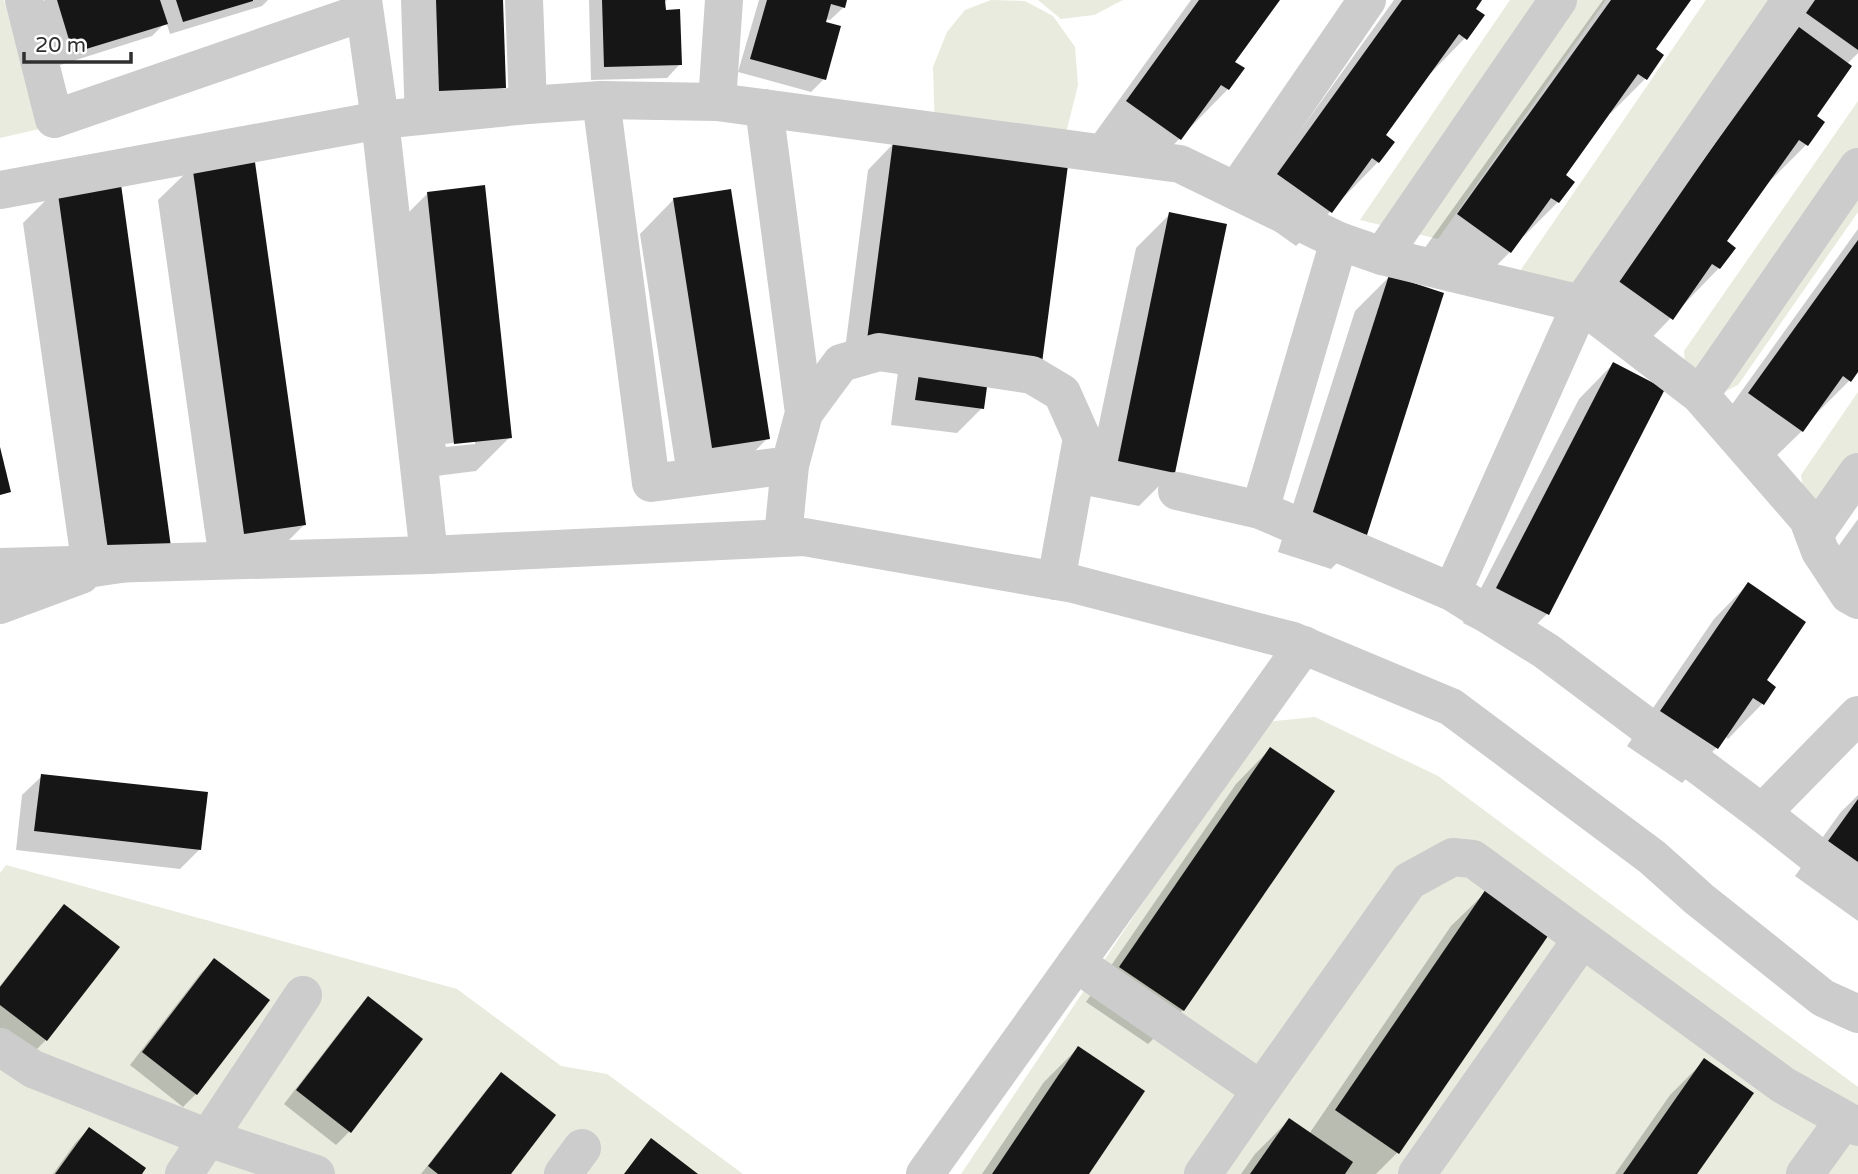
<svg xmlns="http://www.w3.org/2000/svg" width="1858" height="1174" font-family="'Varela Round',sans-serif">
<rect width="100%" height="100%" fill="#fff"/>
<!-- green -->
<g fill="#e8ebdd">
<path d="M 0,0 L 4,0 L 39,129 L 0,138 Z"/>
<path d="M 991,0 L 1025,1 L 1053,16 L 1075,47 L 1078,85 L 1062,149 L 935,131 L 933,67 L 947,32 L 965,10 Z"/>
<path d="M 1038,0 L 1123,0 L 1094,15 L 1061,19 Z"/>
<path d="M 1510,0 L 1606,0 L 1438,239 L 1360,220 Z"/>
<path d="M 1706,0 L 1775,0 L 1578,283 L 1568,288 L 1520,271 Z"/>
<path d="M 1858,101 L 1858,212 L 1738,385 L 1716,396 L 1686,374 L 1684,351 Z"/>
<path d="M 1858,392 L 1858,499 L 1841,515 L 1804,496 L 1801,475 Z"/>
<path d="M 1315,717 L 1438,776 L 1858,1087 L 1858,1174 L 961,1174 L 1264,722 Z"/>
<path d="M 6,865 L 457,989 L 561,1066 L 607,1074 L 743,1174 L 0,1174 L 0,873 Z"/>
</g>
<!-- shadow -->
<g fill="#0003" fill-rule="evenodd">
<path d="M 45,0 L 268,0 L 262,6 L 170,34 L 166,22 L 152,36 L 60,65 L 41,4 Z"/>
<path d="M 401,0 L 501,0 L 504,88 L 470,122 L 405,124 Z"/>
<path d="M 589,0 L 667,0 L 664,3 L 664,11 L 680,64 L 667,78 L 591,80 Z"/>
<path d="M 759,0 L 845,0 L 844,7 L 830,20 L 825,19 L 824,79 L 811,92 L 738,72 Z"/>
<path d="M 1191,0 L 1278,0 L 1233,62 L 1228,89 L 1146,173 L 1093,136 Z"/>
<path d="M 1394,0 L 1480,0 L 1474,9 L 1465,38 L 1431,73 L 1429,71 L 1383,135 L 1378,162 L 1344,197 L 1342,195 L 1330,212 L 1296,246 L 1244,209 Z"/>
<path d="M 1603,0 L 1689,0 L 1653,49 L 1662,55 L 1645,79 L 1611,113 L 1609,112 L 1563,176 L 1558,202 L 1524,236 L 1522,235 L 1510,252 L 1476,286 L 1424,249 Z"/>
<path d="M 1807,0 L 1858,0 L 1858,53 L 1847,64 L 1814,116 L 1823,122 L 1806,145 L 1772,179 L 1770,178 L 1724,242 L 1719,268 L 1637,353 L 1584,315 Z"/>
<path d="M 893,144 L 986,384 L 982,408 L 957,433 L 891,425 L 898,372 L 843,365 L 868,170 Z"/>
<path d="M 193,166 L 304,525 L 270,559 L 210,568 L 158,200 Z"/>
<path d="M 58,188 L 135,581 L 75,590 L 23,223 Z"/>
<path d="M 427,194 L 510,437 L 476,471 L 420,478 L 393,228 ZM 475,440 L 475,444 L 446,447 L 445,444 Z"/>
<path d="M 674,199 L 768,438 L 733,473 L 678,482 L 640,234 Z"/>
<path d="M 1170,214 L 1173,472 L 1139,506 L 1084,495 L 1136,248 Z"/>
<path d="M 1858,229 L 1858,369 L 1849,381 L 1815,415 L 1814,414 L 1802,431 L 1767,465 L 1715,428 Z"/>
<path d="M 1389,277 L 1366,534 L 1331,569 L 1278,552 L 1355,311 Z"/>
<path d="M 1613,364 L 1547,614 L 1513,648 L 1463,623 L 1579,399 Z"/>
<path d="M 1858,519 L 1858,601 L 1819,573 Z"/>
<path d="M 1748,584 L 1764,681 L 1774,688 L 1762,704 L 1728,739 L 1725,736 L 1716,748 L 1682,783 L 1627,746 L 1714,619 Z"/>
<path d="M 1270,749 L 1332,791 L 1183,1010 L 1148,1044 L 1086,1002 L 1236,784 Z"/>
<path d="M 42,776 L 200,849 L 180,869 L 16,850 L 22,795 Z"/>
<path d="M 1858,795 L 1858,921 L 1795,876 L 1840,813 Z"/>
<path d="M 1486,892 L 1398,1152 L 1376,1174 L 1241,1174 L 1255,1154 L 1289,1120 L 1309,1134 L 1451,926 Z"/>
<path d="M 64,906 L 117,947 L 46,1040 L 33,1053 L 0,1028 L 0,986 L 51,920 Z"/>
<path d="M 214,960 L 196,1094 L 183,1107 L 130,1065 L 201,973 Z"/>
<path d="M 368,998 L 349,1132 L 336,1145 L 284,1104 L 355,1012 Z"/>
<path d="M 1078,1048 L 1087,1174 L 982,1174 L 1044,1082 Z"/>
<path d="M 1704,1061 L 1695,1174 L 1615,1174 L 1670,1095 Z"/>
<path d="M 501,1075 L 509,1174 L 421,1174 L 488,1088 Z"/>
<path d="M 89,1129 L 139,1174 L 53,1174 L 76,1142 Z"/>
</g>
<!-- building -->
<g fill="#161616">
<path d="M 57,0 L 160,0 L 168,24 L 73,53 Z"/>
<path d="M 176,0 L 253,0 L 253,1 L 183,22 Z"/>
<path d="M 436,0 L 503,0 L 506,88 L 439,91 Z"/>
<path d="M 602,0 L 665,0 L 666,10 L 680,9 L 682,65 L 604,67 Z"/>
<path d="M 767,0 L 847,0 L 845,8 L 831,4 L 826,22 L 841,26 L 826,80 L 750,59 Z"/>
<path d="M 1199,0 L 1280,0 L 1235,62 L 1245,68 L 1229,90 L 1221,85 L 1181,140 L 1126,101 Z"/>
<path d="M 1402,0 L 1482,0 L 1476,9 L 1485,15 L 1467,40 L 1459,34 L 1386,135 L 1395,142 L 1379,163 L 1372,158 L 1332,213 L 1277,174 Z"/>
<path d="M 1611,0 L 1691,0 L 1656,49 L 1664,55 L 1647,80 L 1638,74 L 1566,175 L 1575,182 L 1559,203 L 1551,198 L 1511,253 L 1457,214 Z"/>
<path d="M 1815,0 L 1858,0 L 1858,50 L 1806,13 Z"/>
<path d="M 1799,27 L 1852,66 L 1817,116 L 1825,122 L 1808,146 L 1799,140 L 1727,241 L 1736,248 L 1720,269 L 1712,264 L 1673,320 L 1617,280 Z"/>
<path d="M 893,142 L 1068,165 L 1042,363 L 991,357 L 984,409 L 915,400 L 923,347 L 867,340 Z"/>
<path d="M 254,155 L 306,525 L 244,534 L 192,164 Z"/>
<path d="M 120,177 L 171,547 L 109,557 L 57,187 Z"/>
<path d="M 485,185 L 512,438 L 454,444 L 427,192 Z"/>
<path d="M 731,189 L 770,439 L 712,448 L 673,198 Z"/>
<path d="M 1169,212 L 1227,224 L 1175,473 L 1118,461 Z"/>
<path d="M 1858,240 L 1858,372 L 1851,382 L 1843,376 L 1803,432 L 1748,393 Z"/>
<path d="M 1389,275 L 1444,293 L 1367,535 L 1311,518 Z"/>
<path d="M 1613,362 L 1665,389 L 1549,615 L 1496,588 Z"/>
<path d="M 0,447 L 11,492 L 0,495 Z"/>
<path d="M 1748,582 L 1806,622 L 1767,680 L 1776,687 L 1764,705 L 1753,698 L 1718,749 L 1660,711 Z"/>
<path d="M 1270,747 L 1335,791 L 1184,1011 L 1119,967 Z"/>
<path d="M 41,774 L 208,792 L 201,850 L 34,831 Z"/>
<path d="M 1858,799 L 1858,862 L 1828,841 Z"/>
<path d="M 1486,889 L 1550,933 L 1399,1154 L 1335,1110 Z"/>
<path d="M 64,904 L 120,947 L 47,1041 L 0,1005 L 0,987 Z"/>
<path d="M 214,958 L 270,1000 L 197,1095 L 142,1052 Z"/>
<path d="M 368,996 L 423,1039 L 351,1133 L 296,1090 Z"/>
<path d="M 1078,1046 L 1145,1091 L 1089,1174 L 992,1174 Z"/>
<path d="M 1704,1058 L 1754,1093 L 1697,1174 L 1623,1174 Z"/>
<path d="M 501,1072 L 556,1115 L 511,1174 L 438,1174 L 428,1166 Z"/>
<path d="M 1289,1118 L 1353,1162 L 1345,1174 L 1250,1174 Z"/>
<path d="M 89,1127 L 146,1168 L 142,1174 L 55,1174 Z"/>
<path d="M 651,1138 L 698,1174 L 624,1174 Z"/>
</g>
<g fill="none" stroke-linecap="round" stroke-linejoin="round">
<!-- minor -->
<g stroke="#ccc" stroke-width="38">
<path d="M 24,0 L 54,119 L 364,12"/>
<path d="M 363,0 L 380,120 L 429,555"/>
<path d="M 524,0 L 528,105 L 601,100 L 717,102 L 1180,164 L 1339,241 L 1260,510"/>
<path d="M 601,100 L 651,483 L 790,465 L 804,413 L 764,108"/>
<path d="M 717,102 L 724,0"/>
<path d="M 0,190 L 380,120 L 528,105"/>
<path d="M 1236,191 L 1367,0"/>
<path d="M 1339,241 L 1382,256 L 1581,304 L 1700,395 L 1808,519 L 1820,551 L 1849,595 L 1858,600"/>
<path d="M 1382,256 L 1558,0"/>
<path d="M 1700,395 L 1858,167"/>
<path d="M 804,413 L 841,363 L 879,352 L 1032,375 L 1062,393 L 1082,438 L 1056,581"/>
<path d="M 1177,491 L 1260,510 L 1452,592 L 1546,651 L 1762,813 L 1858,889"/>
<path d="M 1814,535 L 1858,472"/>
<path d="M 783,537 L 790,465"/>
<path d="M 0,567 L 429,555 L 804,537 L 1074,584 L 1293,641 L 1451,707 L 1652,857 L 1699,899 L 1823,998 L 1858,1014"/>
<path d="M 1452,592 L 1581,304 L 1791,0"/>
<path d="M 0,605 L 81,575"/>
<path d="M 1762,813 L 1858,715"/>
<path d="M 1076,963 L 1261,1090 L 1409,881 L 1453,857 L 1473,859 L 1783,1085 L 1858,1127"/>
<path d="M 0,1047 L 33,1069 L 208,1138 L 316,1174"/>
<path d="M 184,1174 L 303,995"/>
<path d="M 563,1174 L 582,1148"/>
<path d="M 925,1174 L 1304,645"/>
<path d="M 1203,1174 L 1261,1090"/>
<path d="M 1417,1174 L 1582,939"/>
<path d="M 1805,1174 L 1844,1120"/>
</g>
</g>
<!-- scale -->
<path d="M24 52v10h107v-10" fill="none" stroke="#2f2f2f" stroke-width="3.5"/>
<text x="35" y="52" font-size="21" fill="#2f2f2f" stroke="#ffffff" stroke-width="5" paint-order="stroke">20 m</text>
</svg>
